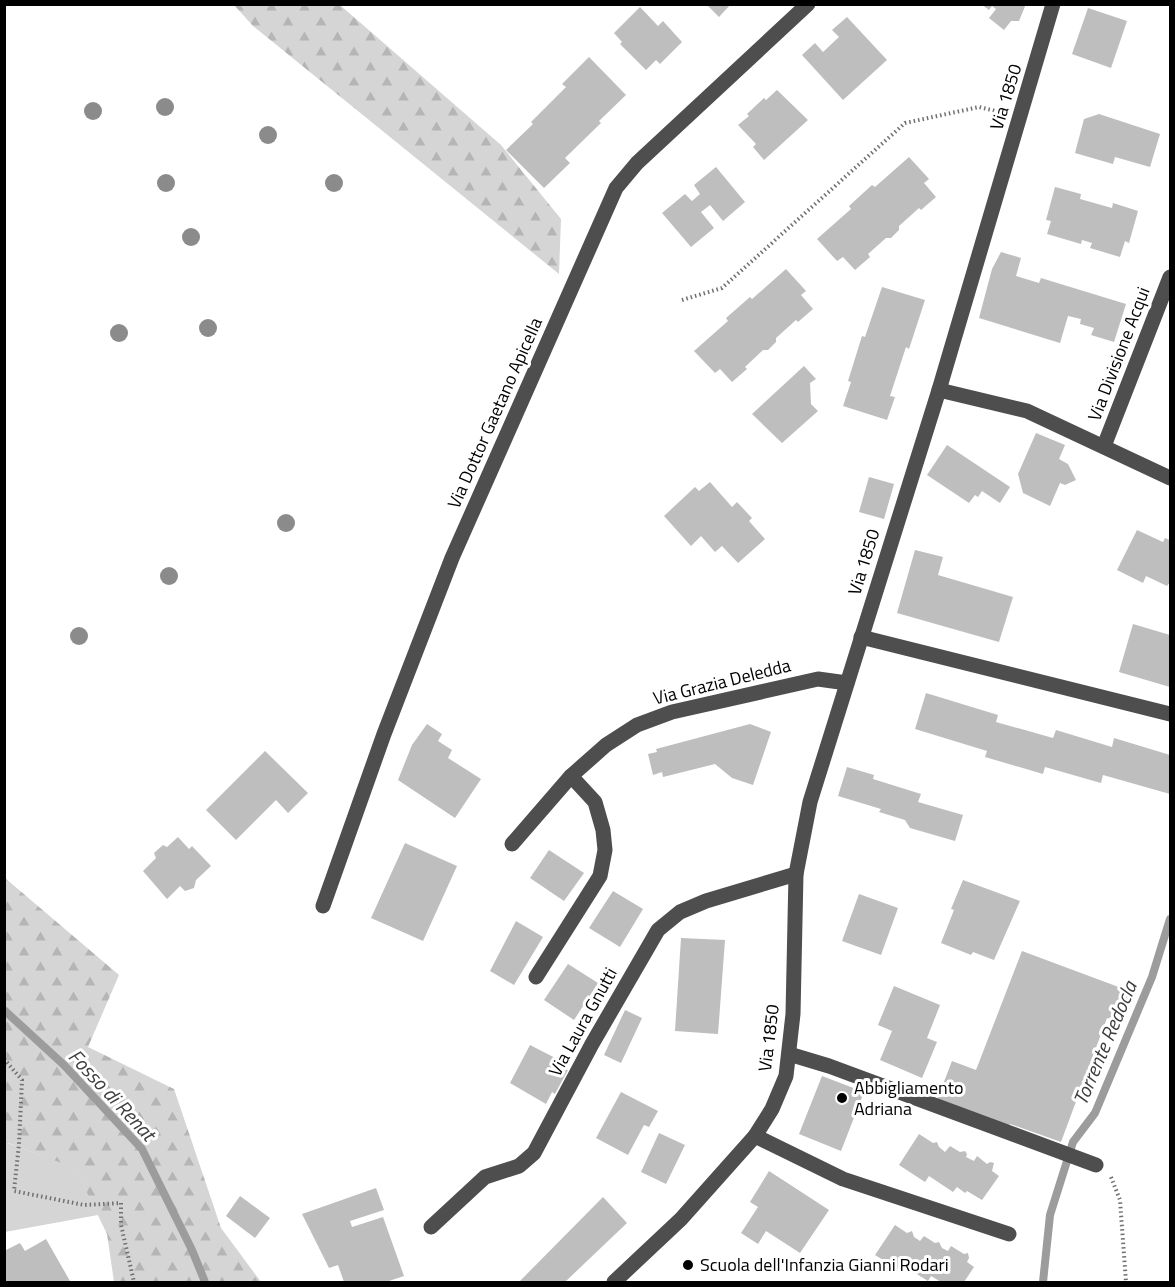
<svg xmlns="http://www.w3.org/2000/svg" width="1175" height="1287" font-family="'Titillium Web',sans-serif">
<defs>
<pattern id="forest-firs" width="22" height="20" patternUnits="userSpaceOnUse" patternTransform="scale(1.5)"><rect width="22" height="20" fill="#d5d5d5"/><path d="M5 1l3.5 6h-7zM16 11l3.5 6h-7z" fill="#b5b5b5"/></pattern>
</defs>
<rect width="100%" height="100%" fill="#fff"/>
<!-- grass -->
<path fill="#d5d5d5" d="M 4,1142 L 75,1167 L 98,1215 L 5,1232 Z"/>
<!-- forest -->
<g fill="url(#forest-firs)">
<path d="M 234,5 L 340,5 L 501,145 L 561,219 L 559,274 L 253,26 Z"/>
<path d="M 5,878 L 119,975 L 88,1047 L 174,1089 L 221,1228 L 261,1282 L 114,1282 L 107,1234 L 75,1168 L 5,1142 Z"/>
</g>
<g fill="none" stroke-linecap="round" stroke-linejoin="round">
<!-- stream -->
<g stroke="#9c9c9c" stroke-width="8">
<path d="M 4,1010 L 64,1065 L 142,1149 L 192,1250 L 205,1282"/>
<path d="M 1043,1282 L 1050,1215 L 1073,1142 L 1095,1113 L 1152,977 L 1170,919"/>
</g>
</g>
<!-- building -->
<g fill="#bebebe">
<path d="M 706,4 L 731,4 L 719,17 Z"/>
<path d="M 981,4 L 1026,4 L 1019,21 L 1011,21 L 1004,30 L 989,18 L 996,9 L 992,6 L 989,10 Z"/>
<path d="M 640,7 L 658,26 L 663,21 L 682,42 L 660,64 L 656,60 L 646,70 L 620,44 L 622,42 L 614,33 Z"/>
<path d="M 1088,8 L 1127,21 L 1111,68 L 1072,54 Z"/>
<path d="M 847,17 L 887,60 L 843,100 L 802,55 L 815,43 L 823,52 L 839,37 L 832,30 Z"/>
<path d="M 589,57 L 626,95 L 599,121 L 601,123 L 565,158 L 570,163 L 544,188 L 506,150 L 533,124 L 531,122 L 566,87 L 562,84 Z"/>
<path d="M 777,90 L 808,120 L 764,160 L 753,147 L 756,144 L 738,125 L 749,116 L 747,114 L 764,98 L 766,100 Z"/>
<path d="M 1099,114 L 1160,134 L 1150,167 L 1115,157 L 1113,164 L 1075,153 L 1084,119 Z"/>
<path d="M 909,157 L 929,179 L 924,183 L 936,197 L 921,210 L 919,208 L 899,226 L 899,230 L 891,238 L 886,238 L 868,254 L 870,257 L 855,270 L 843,257 L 837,261 L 817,239 L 851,209 L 849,206 L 872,185 L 875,187 Z"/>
<path d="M 716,167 L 745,202 L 723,221 L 710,205 L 701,212 L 714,228 L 691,247 L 662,213 L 685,194 L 692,201 L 700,194 L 694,185 Z"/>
<path d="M 1055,187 L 1081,194 L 1080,199 L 1112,208 L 1113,203 L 1138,211 L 1129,243 L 1125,241 L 1120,257 L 1090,248 L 1092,243 L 1082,240 L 1081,244 L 1047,234 L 1051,221 L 1046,220 Z"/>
<path d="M 1001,252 L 1021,258 L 1016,276 L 1039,283 L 1041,278 L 1126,304 L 1114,342 L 1091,335 L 1094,328 L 1080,324 L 1081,319 L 1068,316 L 1060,343 L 979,318 L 992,269 Z"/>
<path d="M 786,269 L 806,291 L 801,295 L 813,309 L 798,322 L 796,320 L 776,338 L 776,342 L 768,350 L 763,350 L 745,367 L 747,369 L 732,382 L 720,369 L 715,373 L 694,351 L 728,321 L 726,318 L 750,297 L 752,299 Z"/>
<path d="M 882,287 L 925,300 L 909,349 L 906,347 L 890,396 L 895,397 L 887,420 L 843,406 L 851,382 L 848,381 L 862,336 L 865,337 Z"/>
<path d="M 804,366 L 816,379 L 810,383 L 811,404 L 818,411 L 782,443 L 752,414 Z"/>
<path d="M 1036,433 L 1065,445 L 1059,459 L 1068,464 L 1076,480 L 1065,485 L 1060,483 L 1050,506 L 1023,493 L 1018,474 Z"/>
<path d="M 947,445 L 1010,487 L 1000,503 L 982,491 L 978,497 L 975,495 L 969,503 L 927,475 Z"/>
<path d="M 869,477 L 894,484 L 884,519 L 859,512 Z"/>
<path d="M 710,482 L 732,507 L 737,502 L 752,518 L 749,521 L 765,539 L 738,563 L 722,546 L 715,552 L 701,536 L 691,546 L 664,516 L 695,487 L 699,491 Z"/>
<path d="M 1137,530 L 1163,542 L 1165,538 L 1170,540 L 1170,582 L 1167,586 L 1146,576 L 1143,583 L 1117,570 Z"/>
<path d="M 915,550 L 943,557 L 938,575 L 1013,597 L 999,642 L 897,613 Z"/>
<path d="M 1133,624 L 1170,635 L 1170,687 L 1119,672 Z"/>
<path d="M 926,693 L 998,715 L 996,722 L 1053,738 L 1056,730 L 1112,747 L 1114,738 L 1170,755 L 1170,794 L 1103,775 L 1101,783 L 1045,767 L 1043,774 L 985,757 L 987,751 L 915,729 Z"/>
<path d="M 427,724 L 442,734 L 438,741 L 452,750 L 448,758 L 481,779 L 455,818 L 398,780 L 412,745 Z"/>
<path d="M 750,724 L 771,732 L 753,785 L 732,778 L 715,764 L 663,777 L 662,772 L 653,775 L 648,754 L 657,752 L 656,749 Z"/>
<path d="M 265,751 L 308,793 L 288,813 L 276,800 L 236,840 L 206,810 Z"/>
<path d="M 847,767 L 874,775 L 873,779 L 921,794 L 918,802 L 963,815 L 955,841 L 910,828 L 905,820 L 879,812 L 881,809 L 838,796 Z"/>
<path d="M 178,837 L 189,849 L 192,846 L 211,866 L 196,880 L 194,888 L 185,891 L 180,886 L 167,899 L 143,871 L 156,858 L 154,853 L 163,845 L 167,847 Z"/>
<path d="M 405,843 L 457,866 L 423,941 L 371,918 Z"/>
<path d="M 549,850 L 584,873 L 564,901 L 530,878 Z"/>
<path d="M 963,880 L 1020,901 L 994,960 L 973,952 L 971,955 L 941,943 L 954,910 L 951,909 Z"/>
<path d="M 613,891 L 643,909 L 620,947 L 589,928 Z"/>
<path d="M 859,894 L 898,908 L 881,955 L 842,941 Z"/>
<path d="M 516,921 L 543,937 L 514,985 L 490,971 Z"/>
<path d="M 681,938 L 725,940 L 718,1034 L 675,1031 Z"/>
<path d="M 1022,951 L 1132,992 L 1120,1022 L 1107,1018 L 1061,1142 L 1010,1124 L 1008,1127 L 937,1100 L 952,1061 L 976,1070 Z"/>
<path d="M 568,964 L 598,983 L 574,1020 L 544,1000 Z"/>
<path d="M 894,986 L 940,1005 L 927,1038 L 937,1042 L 922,1078 L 880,1060 L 892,1031 L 878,1025 Z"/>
<path d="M 625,1010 L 642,1018 L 621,1063 L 604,1055 Z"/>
<path d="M 530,1045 L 567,1064 L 564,1069 L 568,1070 L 555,1094 L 552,1092 L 546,1104 L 510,1083 Z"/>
<path d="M 822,1076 L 864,1092 L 841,1151 L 799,1134 Z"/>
<path d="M 621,1092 L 658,1111 L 649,1127 L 644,1125 L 628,1155 L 596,1138 Z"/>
<path d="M 659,1133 L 685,1145 L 666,1184 L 641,1172 Z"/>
<path d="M 919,1134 L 933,1143 L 937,1142 L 939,1147 L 945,1152 L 950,1146 L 960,1152 L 965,1151 L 967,1154 L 966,1157 L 974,1161 L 977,1156 L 987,1164 L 990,1162 L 994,1163 L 992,1171 L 999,1176 L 982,1200 L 967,1191 L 965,1193 L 957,1187 L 953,1192 L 929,1176 L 925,1182 L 899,1165 Z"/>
<path d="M 769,1171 L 829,1210 L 800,1253 L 766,1231 L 758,1244 L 741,1233 L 758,1207 L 750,1202 Z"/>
<path d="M 376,1188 L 384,1210 L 350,1221 L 352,1227 L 383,1217 L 404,1276 L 386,1282 L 344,1282 L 338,1265 L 329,1268 L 302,1214 Z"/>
<path d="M 240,1196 L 270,1218 L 255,1238 L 226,1216 Z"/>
<path d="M 603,1197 L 627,1223 L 565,1282 L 519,1282 Z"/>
<path d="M 895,1225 L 907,1233 L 912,1231 L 914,1237 L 920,1241 L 924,1236 L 935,1243 L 939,1242 L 942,1248 L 948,1251 L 951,1246 L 964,1254 L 968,1253 L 969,1258 L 967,1262 L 974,1267 L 964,1282 L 941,1282 L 931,1276 L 928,1281 L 904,1266 L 901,1271 L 875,1255 Z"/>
<path d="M 46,1239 L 70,1281 L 67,1282 L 4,1282 L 4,1251 L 20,1243 L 25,1251 Z"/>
</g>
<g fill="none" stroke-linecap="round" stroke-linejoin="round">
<!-- path -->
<g stroke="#707070" stroke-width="4" stroke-dasharray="1.5 3" stroke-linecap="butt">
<path d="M 682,300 L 722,288 L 905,123 L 979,107 L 1000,112"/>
<path d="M 4,1059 L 22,1080 L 19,1144 L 14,1191 L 84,1205 L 121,1203 L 121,1225 L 134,1282"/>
<path d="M 1111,1177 L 1120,1200 L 1126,1282"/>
</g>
<!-- minor -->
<g stroke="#4e4e4e" stroke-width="15">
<path d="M 939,390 L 1027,411 L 1170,478"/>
<path d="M 1104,446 L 1170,277"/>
<path d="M 861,637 L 1170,714"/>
<path d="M 512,844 L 571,776 L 606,745 L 637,725 L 672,712 L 818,679 L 847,683"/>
<path d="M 323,906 L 384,734 L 452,558 L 616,188 L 637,163 L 808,4"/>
<path d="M 536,977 L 600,876 L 605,850 L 603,830 L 595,802 L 571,776"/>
<path d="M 789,1054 L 829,1066 L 1096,1165"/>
<path d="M 755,1136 L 843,1179 L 1009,1234"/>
<path d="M 431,1227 L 485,1177 L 519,1166 L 534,1153 L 592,1044 L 658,930 L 680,912 L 706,901 L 796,874"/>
<path d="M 614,1282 L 681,1219 L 755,1136 L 772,1109 L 786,1076 L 793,1014 L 796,874 L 810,802 L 939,390 L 1053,4"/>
</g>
</g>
<!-- trees -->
<g fill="#8b8b8b">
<circle cx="165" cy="107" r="9"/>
<circle cx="93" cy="111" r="9"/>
<circle cx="268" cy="135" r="9"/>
<circle cx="166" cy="183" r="9"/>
<circle cx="334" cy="183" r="9"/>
<circle cx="191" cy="237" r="9"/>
<circle cx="208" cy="328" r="9"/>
<circle cx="119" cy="333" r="9"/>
<circle cx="286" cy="523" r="9"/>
<circle cx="169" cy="576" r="9"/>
<circle cx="79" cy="636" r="9"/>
</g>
<!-- markers -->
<g fill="#000" stroke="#fff" stroke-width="2">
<circle cx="842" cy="1098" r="6"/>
<circle cx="688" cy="1265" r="6"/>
</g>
<g text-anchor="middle" stroke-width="6" stroke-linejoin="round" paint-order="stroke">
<!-- street labels -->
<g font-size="18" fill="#000" stroke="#fff">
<text transform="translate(1006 97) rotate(-73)" y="6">Via 1850</text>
<text transform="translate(1119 354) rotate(-69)" y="6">Via Divisione Acqui</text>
<text transform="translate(495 413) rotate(-66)" y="6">Via Dottor Gaetano Apicella</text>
<text transform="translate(864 562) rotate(-73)" y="6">Via 1850</text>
<text transform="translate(722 682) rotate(-14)" y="6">Via Grazia Deledda</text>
<text transform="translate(583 1022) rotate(-61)" y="6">Via Laura Gnutti</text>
<text transform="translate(769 1038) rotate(-83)" y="6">Via 1850</text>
</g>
<!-- poi labels -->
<g font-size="18" fill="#000" stroke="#fff" text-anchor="start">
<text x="854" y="1094">Abbigliamento<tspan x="854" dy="21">Adriana</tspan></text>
<text x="700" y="1271">Scuola dell'Infanzia Gianni Rodari</text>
</g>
<!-- water labels -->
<g font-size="20" font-style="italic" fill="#3d3d3d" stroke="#fff">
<text transform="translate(1105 1043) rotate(-67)" y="7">Torrente Redocla</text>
<text transform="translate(112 1095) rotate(47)" y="7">Fosso di Renat</text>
</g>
</g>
<!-- border -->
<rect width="1175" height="1287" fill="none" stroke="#000000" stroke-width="12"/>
</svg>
